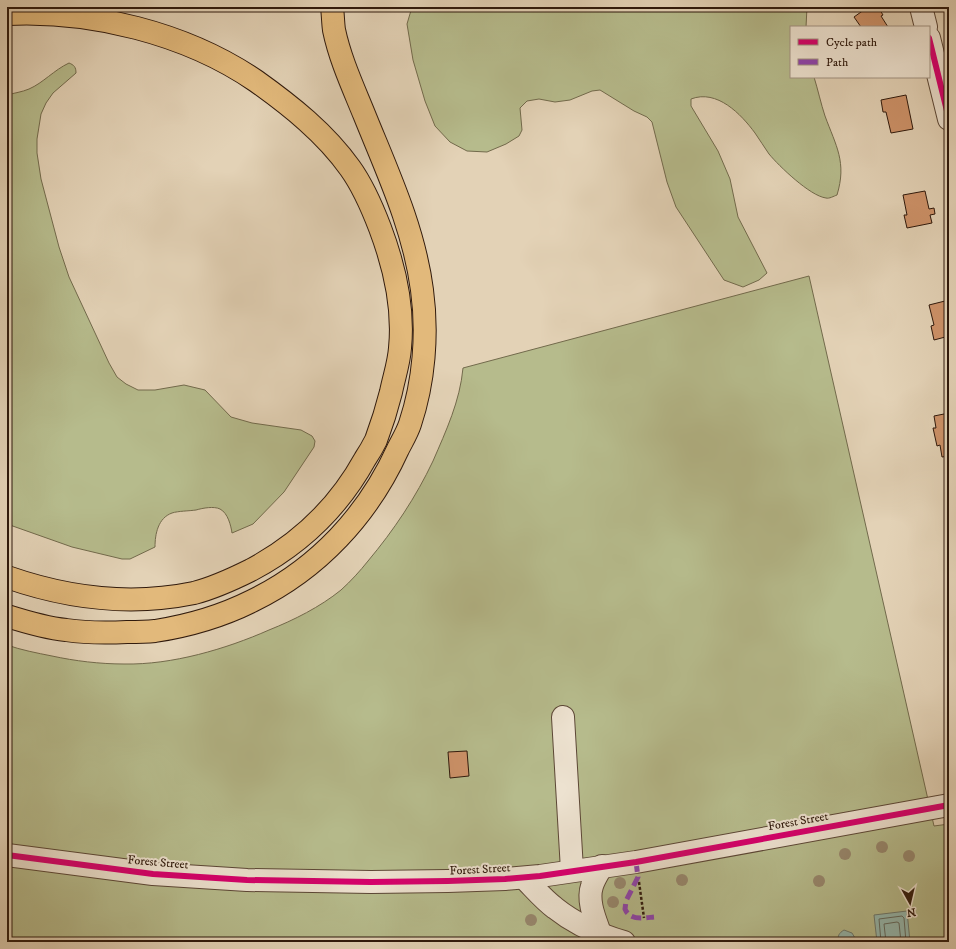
<svg xmlns="http://www.w3.org/2000/svg" width="956" height="949" font-family="'IM FELL DW Pica',serif">
<rect width="100%" height="100%" fill="#e3d2b6"/>
<filter id="stains"><feTurbulence type="fractalNoise" baseFrequency=".005" numOctaves="4"/><feColorMatrix values="0 0 0 0 .2 0 0 0 0 .09 0 0 0 0 .02 0 0 0 .5 -.17"/></filter>
<radialGradient id="worn" r=".72"><stop offset=".6" stop-color="#630" stop-opacity="0"/><stop offset="1" stop-color="#630" stop-opacity=".3"/></radialGradient>
<!-- green -->
<g fill="#b6bb8c" stroke="#726a4c">
<path d="M 412,7 L 485,7 L 493,9 L 505,9 L 507,7 L 807,7 L 806,27 L 791,27 L 791,77 L 814,77 C 818,90 821,104 825,116 C 836,146 847,162 837,195 C 834,196 829,199 826,198 C 810,196 779,166 769,154 C 764,147 760,140 755,133 C 741,114 717,89 691,99 L 691,106 L 718,151 L 730,179 L 738,217 L 767,273 L 759,280 L 743,287 L 724,280 L 676,207 L 667,182 L 652,122 L 647,117 L 634,111 L 600,90 L 592,91 L 570,100 L 555,102 L 539,99 L 527,101 L 520,108 L 522,130 L 519,136 L 506,144 L 487,152 L 467,151 L 450,142 L 435,126 L 425,101 L 413,60 L 407,24 Z"/>
<path d="M 69,63 C 74,65 76,67 76,73 L 53,93 L 46,103 L 41,114 L 37,139 L 37,153 L 41,179 L 59,247 L 69,277 L 109,363 L 117,377 L 126,384 L 138,390 L 155,390 L 184,385 L 205,390 L 231,417 L 252,423 L 301,430 L 312,436 L 315,441 L 314,447 L 284,492 L 253,524 L 232,533 C 231,526 228,513 220,509 C 214,506 203,508 196,510 C 189,511 178,511 172,513 C 158,518 155,534 155,547 L 130,559 L 122,559 L 72,547 L 7,524 L 7,95 C 14,93 22,92 29,89 C 43,83 54,70 69,63 Z"/>
<path d="M 809,276 L 934,826 L 949,824 L 949,942 L 7,942 L 7,645 C 21,650 37,653 52,656 C 75,661 100,664 124,664 C 172,665 226,649 269,630 C 294,620 320,607 341,590 C 351,581 360,571 368,561 C 394,530 416,497 433,461 C 446,431 460,401 463,368 Z"/>
</g>
<!-- water -->
<g fill="#95b8ae" stroke="#6c786d">
<path d="M 907,911 L 910,942 L 877,942 L 874,915 Z"/>
<path d="M 844,930 L 852,933 L 855,938 L 854,942 L 839,942 C 837,936 839,933 844,930 Z"/>
</g>
<g fill="none" stroke-linecap="round" stroke-linejoin="round">
<!-- shore -->
<g stroke="#62685d" stroke-width="1">
<path d="M 881,942 L 879,919 L 902,916 L 904,918 L 906,942"/>
<path d="M 886,942 L 884,924 L 897,922 L 899,923 L 901,942"/>
</g>
</g>
<!-- building -->
<g fill="#ce936a" stroke="#2f190c">
<path d="M 868,7 L 878,7 L 883,15 L 881,16 L 888,27 L 861,27 L 854,17 Z"/>
<path d="M 906,95 L 913,129 L 891,133 L 886,112 L 883,112 L 881,100 Z"/>
<path d="M 925,191 L 929,209 L 934,208 L 935,214 L 930,215 L 932,223 L 907,228 L 904,215 L 907,215 L 903,195 Z"/>
<path d="M 949,300 L 949,336 L 934,340 L 931,326 L 934,325 L 929,305 Z"/>
<path d="M 949,413 L 949,456 L 942,457 L 940,445 L 937,446 L 933,428 L 936,428 L 934,416 Z"/>
<path d="M 467,751 L 469,776 L 450,778 L 448,752 Z"/>
</g>
<g fill="none" stroke-linecap="round" stroke-linejoin="round">
<!-- minor casing -->
<g stroke="#5c4736" stroke-width="24">
<g id="minor">
<path d="M 921,7 L 926,27"/>
<path d="M 929,38 L 949,119"/>
<path d="M 563,717 L 572,870"/>
<path d="M 7,855 L 153,874 L 247,880 L 371,882 L 448,881 L 505,879 L 540,876 L 636,862 L 949,805"/>
<path d="M 524,878 C 534,888 544,900 555,908 C 575,924 600,935 624,942"/>
<path d="M 600,933 C 595,919 587,901 592,886 C 594,879 599,872 602,866"/>
</g>
</g>
<!-- highway casing -->
<g stroke="#2f190c" stroke-width="24">
<g id="highway">
<path d="M 7,14 C 91,10 186,33 256,81 C 291,106 325,133 350,168 C 363,186 372,207 380,228 C 394,265 404,308 400,348 C 399,363 394,377 391,392 C 387,408 382,424 376,440 C 373,446 369,453 365,459 C 338,508 300,544 251,570 C 233,579 213,588 194,593 C 131,606 67,598 7,577"/>
<path d="M 7,616 C 26,622 46,628 66,630 C 86,633 107,633 127,632 C 136,632 145,632 155,631 C 187,626 222,616 252,601 C 318,569 368,515 398,449 C 402,441 407,433 410,424 C 424,382 428,334 422,290 C 414,228 387,171 364,114 C 353,87 340,59 334,30 C 333,23 333,15 332,7"/>
</g>
</g>
<!-- path -->
<path stroke="#2f190c" stroke-width="2.5" stroke-dasharray="3 2" stroke-linecap="butt" d="M 639,882 L 644,918"/>
<!-- minor -->
<use href="#minor" stroke="#ede2d0" stroke-width="22"/>
<!-- highway -->
<use href="#highway" stroke="#e2b97b" stroke-width="22"/>
<!-- quiet -->
<path stroke="#8e44ad" stroke-width="5" stroke-dasharray="10 5" stroke-linecap="butt" d="M 636,862 L 638,877 L 626,901 L 625,909 C 630,921 643,918 654,917"/>
<!-- cycleway casing -->
<g stroke="#ede2d0" stroke-width="8">
<g id="cycleway">
<path d="M 929,38 L 949,119"/>
<path d="M 7,855 L 153,874 L 247,880 L 371,882 L 448,881 L 505,879 L 540,876 L 636,862 L 949,805"/>
</g>
</g>
<!-- cycleway -->
<use href="#cycleway" stroke="#d6006c" stroke-width="6"/>
</g>
<!-- trees -->
<g fill="#97876d">
<circle cx="882" cy="847" r="6"/>
<circle cx="845" cy="854" r="6"/>
<circle cx="909" cy="856" r="6"/>
<circle cx="682" cy="880" r="6"/>
<circle cx="819" cy="881" r="6"/>
<circle cx="620" cy="883" r="6"/>
<circle cx="613" cy="902" r="6"/>
<circle cx="531" cy="920" r="6"/>
</g>
<g text-anchor="middle" stroke-width="4" stroke-linejoin="round" paint-order="stroke">
<!-- street labels -->
<g font-size="12" fill="#2f190c" stroke="#ede2d0">
<text transform="translate(798 821) rotate(-10)" y="4">Forest Street</text>
<text transform="translate(158 862) rotate(5)" y="4">Forest Street</text>
<text transform="translate(480 869) rotate(-3)" y="4">Forest Street</text>
</g>
</g>
<!-- margin -->
<rect width="956" height="949" fill="none" stroke="#e3d2b6" stroke-width="24"/>
<rect x="8" y="8" width="940" height="933" fill="none" stroke="#2f190c" stroke-width="2"/>
<rect x="12" y="12" width="932" height="925" fill="none" stroke="#2f190c"/>
<!-- legend -->
<rect x="790" y="26" width="140" height="52" fill="#ede2d0" stroke="#a19282"/>
<rect x="798" y="39" width="20" height="6" fill="#d6006c" stroke="#a19282"/>
<text x="826" y="46" font-size="12" fill="#2f190c">Cycle path</text>
<rect x="798" y="59" width="20" height="6" fill="#8e44ad" stroke="#a19282"/>
<text x="826" y="66" font-size="12" fill="#2f190c">Path</text>
<!-- north arrow -->
<g transform="translate(910 903) rotate(172)" stroke="#ede2d0" stroke-width="3" paint-order="stroke">
<path d="M0-3L7 15L0 10L-7 15Z" fill="#2f190c"/>
<text y="-6" font-size="11" font-weight="bold" text-anchor="middle" fill="#2f190c">N</text>
</g>
<rect width="100%" height="100%" filter="url(#stains)"/>
<rect width="100%" height="100%" fill="url(#worn)"/>
</svg>
